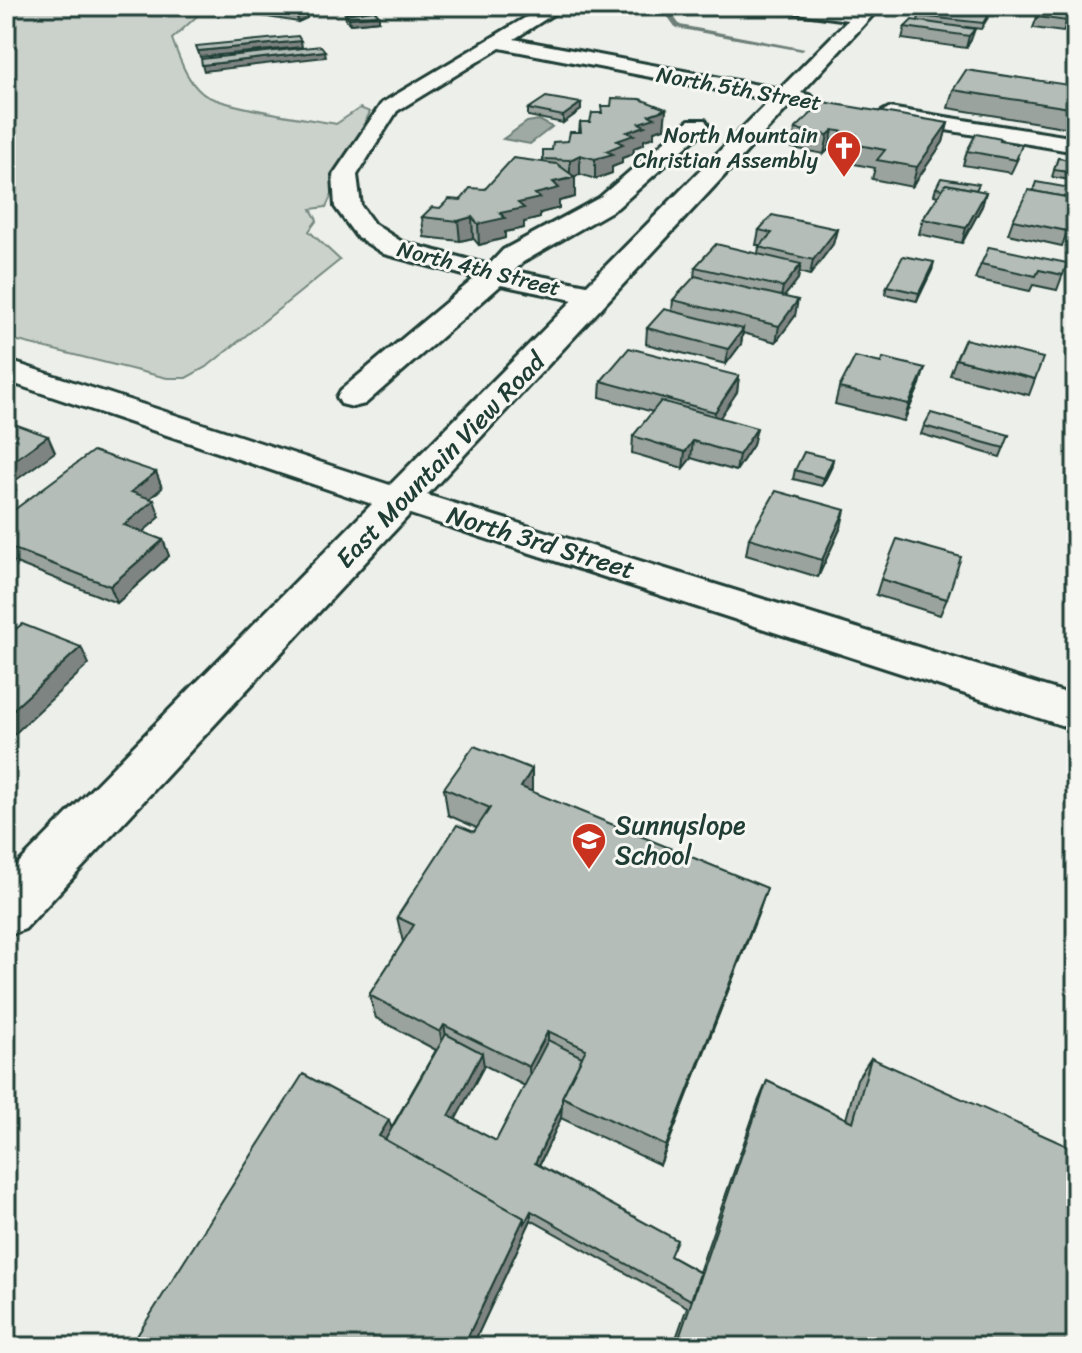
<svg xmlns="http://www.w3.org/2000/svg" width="1082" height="1353" font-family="Sriracha,sans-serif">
<rect width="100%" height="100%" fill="#edefea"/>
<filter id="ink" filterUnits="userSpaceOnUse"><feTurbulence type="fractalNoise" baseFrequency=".0125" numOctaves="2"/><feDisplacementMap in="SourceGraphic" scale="16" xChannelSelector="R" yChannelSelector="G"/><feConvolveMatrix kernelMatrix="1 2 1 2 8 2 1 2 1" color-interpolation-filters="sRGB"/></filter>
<g filter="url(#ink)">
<!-- green -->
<path fill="#cbd2cc" stroke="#758880" stroke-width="2" d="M 6,6 L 208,6 L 172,39 C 179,57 186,80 202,93 C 216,106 313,120 336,124 L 360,108 L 370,112 L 326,207 L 311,209 L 317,220 L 309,231 L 340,260 L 208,366 L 186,378 L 167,378 L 6,338 Z"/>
<!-- water -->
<path fill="#9faaa4" stroke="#6c7e77" stroke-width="2" d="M 539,120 L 552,127 L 530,144 L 503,139 L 527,122 Z"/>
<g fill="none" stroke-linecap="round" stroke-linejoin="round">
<!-- stream -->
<path fill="#6c7e77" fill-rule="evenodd" d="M 660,6 L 666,6 L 680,25 L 805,49 L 802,51 L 676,28 Z"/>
<!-- minor casing -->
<g stroke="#1f3d34" stroke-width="6">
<g id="minor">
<path d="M 545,6 L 566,6 L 514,39 L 780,89 L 848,20 L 782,11 L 773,6 L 819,6 L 857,11 L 862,6 L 881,6 L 801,93 L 812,96 L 815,100 L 812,104 L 791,104 L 427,495 L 1076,696 L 1076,730 L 410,514 L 25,929 L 6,936 L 6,876 L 372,504 L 6,381 L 6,360 L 390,485 L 573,300 L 501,285 L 365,404 L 353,407 L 341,404 L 337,397 L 341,390 L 475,278 L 384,254 L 356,236 L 335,207 L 333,175 L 382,103 ZM 500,48 L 770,100 L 587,285 L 514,271 L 523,262 L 617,208 L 705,130 L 708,125 L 705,120 L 689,120 L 599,198 L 503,250 L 489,265 L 402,242 L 374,224 L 361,206 L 357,175 L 397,111 Z"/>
<path d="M 889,108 L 1076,138 L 1076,152 L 881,119 L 878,114 Z"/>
</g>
</g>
<!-- minor -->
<use href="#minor" fill="#f6f6f2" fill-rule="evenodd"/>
</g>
<!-- wall -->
<g fill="#9ba39e" stroke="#1f3d34" stroke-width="2" fill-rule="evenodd">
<path d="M 224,6 L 269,6 L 306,12 L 307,18 L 298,22 L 225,10 Z"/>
<path d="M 344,6 L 376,6 L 377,10 L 375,11 L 379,21 L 350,24 L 346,20 L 345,14 L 370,11 L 347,13 Z"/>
<path d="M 927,6 L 968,6 L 991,10 L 989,16 L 981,29 L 966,27 L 971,40 L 966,48 L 902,39 L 905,27 L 918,21 L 919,16 L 933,13 L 926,10 Z"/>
<path d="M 979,6 L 1008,6 L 1004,11 L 979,8 Z"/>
<path d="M 1076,6 L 1076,9 L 1063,32 L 1033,28 L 1037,17 Z"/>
<path d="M 1076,48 L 1076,64 L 1071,63 Z"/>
<path d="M 1076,86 L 1076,129 L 948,108 L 953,90 Z"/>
<path d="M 581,103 L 581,110 L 563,123 L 528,116 L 528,109 Z"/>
<path d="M 666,109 L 664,128 L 654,131 L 654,137 L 644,140 L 644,144 L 634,148 L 633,154 L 622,158 L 622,163 L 612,167 L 612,173 L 595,179 L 580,174 L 575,177 L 575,197 L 559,201 L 559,208 L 540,213 L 540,218 L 524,222 L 524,228 L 505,232 L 505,238 L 479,245 L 473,238 L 460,241 L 424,237 L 422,217 L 543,162 L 543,150 L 552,150 L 568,141 L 579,132 L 580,122 L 590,122 Z"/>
<path d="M 948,123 L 943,142 L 912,187 L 872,179 L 875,168 L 844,162 L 846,152 L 829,149 L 824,154 L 792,148 L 795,129 Z"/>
<path d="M 1001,141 L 1018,158 L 1011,173 L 963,165 L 967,151 Z"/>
<path d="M 1058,158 L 1076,161 L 1076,181 L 1052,177 Z"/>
<path d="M 936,188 L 986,192 L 982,206 L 962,243 L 919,234 L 923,219 L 938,196 L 934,195 Z"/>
<path d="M 1076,189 L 1076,237 L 1066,235 L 1062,246 L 1008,234 L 1013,220 L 1033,191 Z"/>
<path d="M 837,229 L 833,244 L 810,275 L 799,272 L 798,279 L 784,297 L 795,316 L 776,342 L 743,333 L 741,344 L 726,364 L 646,344 L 647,328 L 672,311 L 673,300 L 694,278 L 695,267 L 758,254 L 759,247 L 761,245 L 756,245 L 759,230 Z"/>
<path d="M 1067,263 L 1057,290 L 1033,285 L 1030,291 L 975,279 L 981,264 Z"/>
<path d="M 932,270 L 917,301 L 885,294 L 887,286 Z"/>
<path d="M 956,359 L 1035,379 L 1029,395 L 950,375 Z"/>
<path d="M 739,376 L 737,392 L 719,418 L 753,445 L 736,471 L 691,458 L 683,468 L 632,453 L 633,436 L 653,412 L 600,397 L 601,381 Z"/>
<path d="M 920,384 L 904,421 L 835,404 L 839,388 Z"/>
<path d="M 924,426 L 1009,435 L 1000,457 L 921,434 Z"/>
<path d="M 833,459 L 831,468 L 822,486 L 793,479 L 795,470 Z"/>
<path d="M 156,472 L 162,488 L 149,499 L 160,517 L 142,532 L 163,540 L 169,556 L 117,603 L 6,559 L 6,516 Z"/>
<path d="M 841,527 L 818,577 L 746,555 L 749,538 Z"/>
<path d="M 881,579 L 947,599 L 940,615 L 876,595 Z"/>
<path d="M 444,788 L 532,792 L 767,888 L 758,914 L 660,1165 L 561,1118 L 539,1165 L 670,1256 L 699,1272 L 758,1102 L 767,1081 L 846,1119 L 857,1079 L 871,1058 L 1076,1347 L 673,1347 L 687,1307 L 531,1220 L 472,1347 L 391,1128 L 436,1050 L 376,1018 L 369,995 L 403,942 L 397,917 L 477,828 L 448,815 ZM 484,1065 L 525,1086 L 496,1141 L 455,1120 Z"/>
</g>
<!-- shaded-wall -->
<g fill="#7e8481" stroke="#1f3d34" stroke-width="2">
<path d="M 360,6 L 376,6 L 377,10 L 347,13 L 346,7 Z"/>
<path d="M 1076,6 L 1076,9 L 1063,32 L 1067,21 Z"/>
<path d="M 306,12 L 307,18 L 298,22 L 297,16 Z"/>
<path d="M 379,15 L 379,21 L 350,24 L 349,18 Z"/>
<path d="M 975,29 L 971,40 L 966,48 L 969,36 Z"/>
<path d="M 301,41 L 302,47 L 200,57 L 198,51 Z"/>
<path d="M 325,51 L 326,57 L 204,71 L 202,65 Z"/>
<path d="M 581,103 L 581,110 L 563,123 L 563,116 Z"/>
<path d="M 666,109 L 664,128 L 654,131 L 654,137 L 644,140 L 644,144 L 634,148 L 633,154 L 622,158 L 622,163 L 612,167 L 612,173 L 595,179 L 595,159 L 649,115 Z"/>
<path d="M 948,123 L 943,142 L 912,187 L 917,167 Z"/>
<path d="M 833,130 L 829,149 L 824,154 L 828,135 Z"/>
<path d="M 580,155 L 580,174 L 572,178 L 575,177 L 575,197 L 559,201 L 559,208 L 540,213 L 540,218 L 524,222 L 524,228 L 505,232 L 505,238 L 479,245 L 478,224 L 535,194 L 553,182 L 570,179 L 570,160 Z"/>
<path d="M 986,192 L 982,206 L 962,243 L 966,228 Z"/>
<path d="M 472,217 L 473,238 L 460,241 L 458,221 Z"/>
<path d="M 837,229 L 833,244 L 810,275 L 813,260 Z"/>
<path d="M 934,262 L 932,270 L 917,301 L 919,293 Z"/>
<path d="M 801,264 L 798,279 L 780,302 L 783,287 Z"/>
<path d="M 798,300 L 795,316 L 776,342 L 779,326 Z"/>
<path d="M 743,329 L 741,344 L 726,364 L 728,349 Z"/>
<path d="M 925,368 L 920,384 L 904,421 L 909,404 Z"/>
<path d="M 739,376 L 737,392 L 713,428 L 715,412 Z"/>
<path d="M 757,428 L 753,445 L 736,471 L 739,455 Z"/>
<path d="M 48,436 L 55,452 L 12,483 L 16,490 L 6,497 L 6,466 Z"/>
<path d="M 693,441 L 691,458 L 683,468 L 685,452 Z"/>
<path d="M 833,459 L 831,468 L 822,486 L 824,478 Z"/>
<path d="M 156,472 L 162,488 L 137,509 L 131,492 Z"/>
<path d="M 154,500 L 160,517 L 131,542 L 124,525 Z"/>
<path d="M 845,510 L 841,527 L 818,577 L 822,560 Z"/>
<path d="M 163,540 L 169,556 L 117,603 L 110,586 Z"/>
<path d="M 81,647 L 89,664 L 6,742 L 6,716 Z"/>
<path d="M 532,769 L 532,796 L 521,787 Z"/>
<path d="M 767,888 L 758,914 L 660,1165 L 666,1146 Z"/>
<path d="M 444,1025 L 448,1047 L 444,1055 L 440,1032 Z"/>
<path d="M 548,1031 L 548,1053 L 530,1088 L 529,1067 Z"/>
<path d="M 482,1053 L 484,1066 L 451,1128 L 449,1116 Z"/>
<path d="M 562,1106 L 561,1118 L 535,1174 L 535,1163 Z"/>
<path d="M 389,1120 L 395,1139 L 390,1149 L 379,1136 Z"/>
<path d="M 531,1211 L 531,1220 L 472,1347 L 463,1347 L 524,1218 Z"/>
</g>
<!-- building -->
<g fill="#b4bdb8" stroke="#1f3d34" stroke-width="2">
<path d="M 233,6 L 269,6 L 306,12 L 297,16 Z"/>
<path d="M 931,6 L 968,6 L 991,10 L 983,23 L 919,16 L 923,12 L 936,14 L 939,9 Z"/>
<path d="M 1044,6 L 1075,6 L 1067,21 L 1037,17 Z"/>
<path d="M 374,10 L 379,15 L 349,18 L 345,14 Z"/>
<path d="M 912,20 L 975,29 L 969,36 L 905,27 Z"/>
<path d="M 298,36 L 301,41 L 198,51 L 196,46 Z"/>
<path d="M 321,46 L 325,51 L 202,65 L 201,59 Z"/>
<path d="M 966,70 L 1076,86 L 1076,109 L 953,90 Z"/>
<path d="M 546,97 L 581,103 L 563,116 L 528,109 Z"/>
<path d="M 612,98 L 640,99 L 666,109 L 649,115 L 655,118 L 639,123 L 645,126 L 627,132 L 634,135 L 617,141 L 623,144 L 606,151 L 613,154 L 595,159 L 580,155 L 570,160 L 543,159 L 543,150 L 552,150 L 553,142 L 568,141 L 570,132 L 581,132 L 580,122 L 590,122 L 592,113 L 602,113 L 601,106 L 611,106 Z"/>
<path d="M 823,102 L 948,123 L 917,167 L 877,160 L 885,150 L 848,143 L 856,134 L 833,130 L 828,135 L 795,129 Z"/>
<path d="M 976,134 L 1001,139 L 1000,141 L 1022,145 L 1016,160 L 967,151 Z"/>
<path d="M 513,158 L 557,164 L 575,177 L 553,182 L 559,188 L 535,194 L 540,198 L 518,203 L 524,208 L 500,213 L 505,218 L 478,224 L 472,217 L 458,221 L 422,217 L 432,207 L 440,208 L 449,199 L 461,200 L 470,188 L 485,189 Z"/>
<path d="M 1058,158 L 1076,161 L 1076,173 L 1054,170 Z"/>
<path d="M 941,178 L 979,184 L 976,190 L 946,184 L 943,189 L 936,188 Z"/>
<path d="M 1036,182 L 1076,189 L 1076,199 L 1033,191 Z"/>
<path d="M 946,184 L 986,192 L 966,228 L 923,219 Z"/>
<path d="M 1028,190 L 1076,199 L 1076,221 L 1072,221 L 1067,231 L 1013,220 Z"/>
<path d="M 772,215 L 837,229 L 813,260 L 759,247 L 772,233 L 759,230 Z"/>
<path d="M 716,244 L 801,264 L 783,287 L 695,267 Z"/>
<path d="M 989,247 L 1067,263 L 1063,275 L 1039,270 L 1036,276 L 981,264 Z"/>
<path d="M 903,256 L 934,262 L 919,293 L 887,286 Z"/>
<path d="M 695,276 L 798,300 L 779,326 L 673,300 Z"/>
<path d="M 664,309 L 743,329 L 728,349 L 647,328 Z"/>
<path d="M 965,339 L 1043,358 L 1035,379 L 956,359 Z"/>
<path d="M 629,348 L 739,376 L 715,412 L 601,381 Z"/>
<path d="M 855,357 L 881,363 L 883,358 L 925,368 L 909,404 L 839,388 Z"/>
<path d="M 661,401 L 757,428 L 739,455 L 693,441 L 685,452 L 633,436 Z"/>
<path d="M 931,413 L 1009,435 L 1004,448 L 924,426 Z"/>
<path d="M 6,421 L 48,436 L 6,466 Z"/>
<path d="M 93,451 L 156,472 L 131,492 L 154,500 L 124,525 L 163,540 L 110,586 L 6,546 L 6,516 Z"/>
<path d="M 804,452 L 833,459 L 824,478 L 795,470 Z"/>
<path d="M 776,491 L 845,510 L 822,560 L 749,538 Z"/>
<path d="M 897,539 L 961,557 L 947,599 L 881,579 Z"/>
<path d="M 22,624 L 81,647 L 6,716 L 6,637 Z"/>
<path d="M 474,746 L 532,769 L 521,787 L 767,888 L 666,1146 L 562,1097 L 586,1049 L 548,1031 L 529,1067 L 444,1025 L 440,1032 L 369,995 L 414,925 L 397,917 L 457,825 L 474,832 L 490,808 L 444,788 Z"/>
<path d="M 446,1034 L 482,1053 L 449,1116 L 496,1141 L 548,1040 L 582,1057 L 562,1097 L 562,1106 L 535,1163 L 677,1240 L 670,1256 L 700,1273 L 691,1300 L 531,1211 L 524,1225 L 524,1218 L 385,1140 Z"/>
<path d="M 871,1058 L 1076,1150 L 1076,1347 L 676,1347 L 767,1081 L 853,1122 Z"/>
<path d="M 303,1074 L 389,1120 L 379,1136 L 524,1218 L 463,1347 L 130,1347 Z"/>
</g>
</g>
<!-- icons -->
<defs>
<g id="church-pin" transform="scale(1.8)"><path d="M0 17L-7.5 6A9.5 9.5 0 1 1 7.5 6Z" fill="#c8321e" stroke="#f6f6f2"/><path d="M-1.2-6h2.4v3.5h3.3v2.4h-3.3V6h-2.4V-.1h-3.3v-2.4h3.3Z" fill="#fff"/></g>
<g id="school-pin" transform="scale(1.8)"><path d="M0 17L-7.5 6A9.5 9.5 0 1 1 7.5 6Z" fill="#c8321e" stroke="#f6f6f2"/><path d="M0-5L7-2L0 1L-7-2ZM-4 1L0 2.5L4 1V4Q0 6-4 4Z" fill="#fff"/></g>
</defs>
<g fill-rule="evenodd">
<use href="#church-pin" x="844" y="148"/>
<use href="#school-pin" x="589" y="840"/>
</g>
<g text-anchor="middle" stroke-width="6" stroke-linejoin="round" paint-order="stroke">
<!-- far-street labels -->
<g font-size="22" fill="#1f3d34" stroke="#f6f6f2">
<text transform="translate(739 88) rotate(10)" y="8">North 5th Street</text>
<text transform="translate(479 268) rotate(14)" y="8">North 4th Street</text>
</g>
<!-- far-poi labels -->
<g font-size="22" fill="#1f3d34" stroke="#f6f6f2" text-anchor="end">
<text x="818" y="143">North Mountain<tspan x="818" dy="25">Christian Assembly</tspan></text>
</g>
<!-- street labels -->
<g font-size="26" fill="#1f3d34" stroke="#f6f6f2">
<text transform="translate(440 460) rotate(-46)" y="9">East Mountain View Road</text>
<text transform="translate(541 542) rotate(17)" y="9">North 3rd Street</text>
</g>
<!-- poi labels -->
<g font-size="26" fill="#1f3d34" stroke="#f6f6f2" text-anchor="start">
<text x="615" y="834">Sunnyslope<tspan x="615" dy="30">School</tspan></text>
</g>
</g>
<!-- margin -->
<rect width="1082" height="1353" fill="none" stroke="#f6f6f2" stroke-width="32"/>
<rect x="16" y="16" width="1050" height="1321" fill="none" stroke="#1f3d34" stroke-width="3" filter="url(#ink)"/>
</svg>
